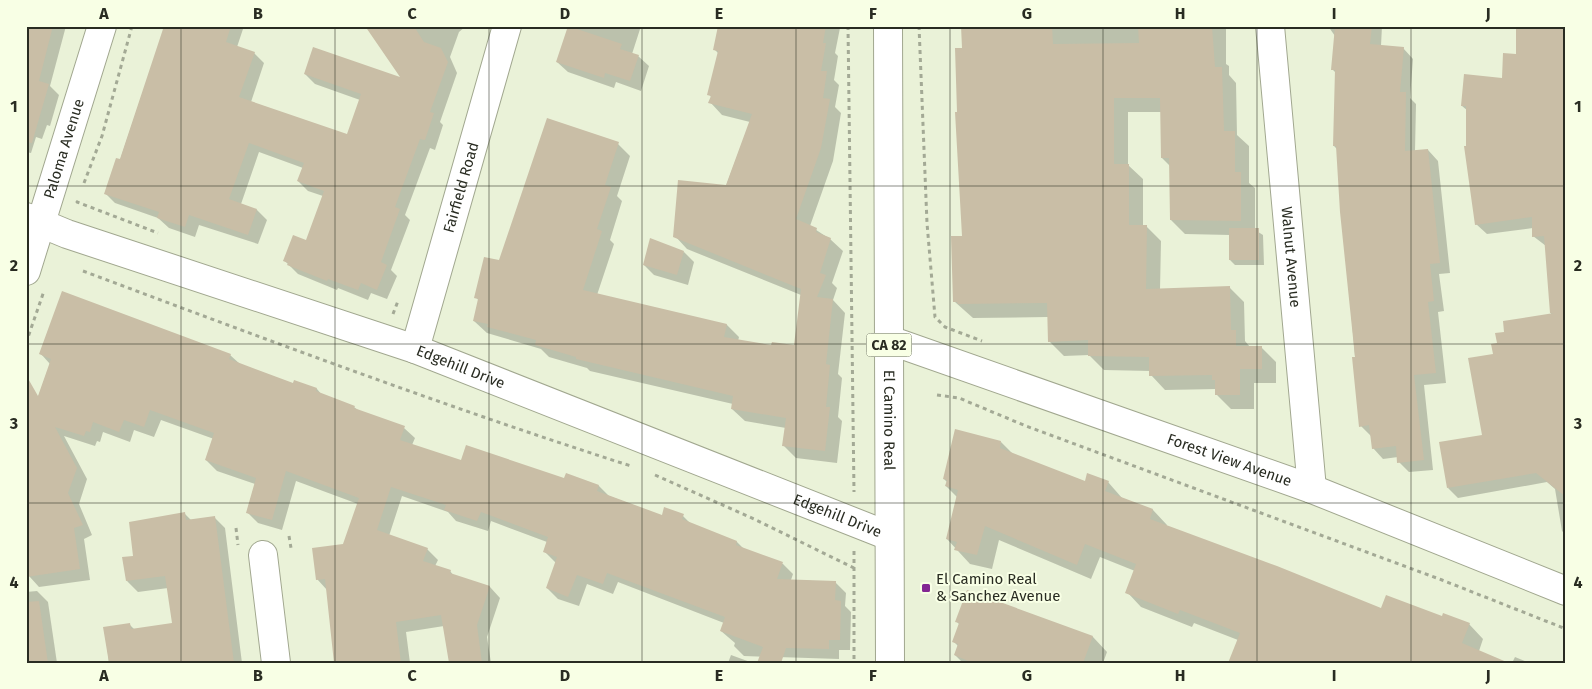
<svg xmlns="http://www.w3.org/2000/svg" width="1592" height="689" font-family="'Fira Sans',sans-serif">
<rect width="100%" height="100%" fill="#eaf2d8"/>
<!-- shadow -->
<g fill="#0003">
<path d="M 26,26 L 66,26 L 50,86 L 59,95 L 50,126 L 47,125 L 42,139 L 36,137 L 31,153 L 26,152 Z"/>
<path d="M 165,26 L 244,26 L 237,47 L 254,53 L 264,63 L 251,102 L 348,136 L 360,100 L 315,84 L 305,74 L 404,80 L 366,26 L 466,26 L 459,32 L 450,57 L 457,73 L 440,122 L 443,125 L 435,150 L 430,148 L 405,215 L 410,220 L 391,270 L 397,276 L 387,299 L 371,293 L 368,300 L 338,288 L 337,290 L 298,274 L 284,260 L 307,242 L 323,196 L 308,191 L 298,181 L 303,168 L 259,152 L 241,204 L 257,210 L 267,220 L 258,244 L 199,225 L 195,237 L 169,228 L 158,218 L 115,203 L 105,193 L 120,160 Z"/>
<path d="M 574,26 L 641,26 L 632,54 L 638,56 L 649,66 L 641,91 L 616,82 L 614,88 L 568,72 L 557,62 Z"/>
<path d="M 719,26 L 838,26 L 840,28 L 835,53 L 838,56 L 834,80 L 839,85 L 835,107 L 841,113 L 833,161 L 810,226 L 830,239 L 843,251 L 832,283 L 837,288 L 833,300 L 845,313 L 838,374 L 842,378 L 838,417 L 842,421 L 837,463 L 796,458 L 784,446 L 786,428 L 745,421 L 732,409 L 733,404 L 590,371 L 587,368 L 549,357 L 541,349 L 487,333 L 474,321 L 479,301 L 476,297 L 500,262 L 618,144 L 630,156 L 617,196 L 622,201 L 610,240 L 614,244 L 597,295 L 727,325 L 739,337 L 738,341 L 772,346 L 795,347 L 801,295 L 687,249 L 675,236 L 726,186 L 750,122 L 722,115 L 710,102 L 711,97 L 709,94 L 719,54 L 715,50 Z"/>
<path d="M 963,26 L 1226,26 L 1226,64 L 1229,66 L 1229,75 L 1236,83 L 1237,135 L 1249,146 L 1249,183 L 1255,188 L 1255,230 L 1263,235 L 1264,265 L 1235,265 L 1230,260 L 1230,235 L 1185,234 L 1171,220 L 1170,166 L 1162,158 L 1162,112 L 1128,112 L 1128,165 L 1143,179 L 1143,226 L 1146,226 L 1161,241 L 1160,290 L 1230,288 L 1244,302 L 1245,341 L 1250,347 L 1261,347 L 1276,362 L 1276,383 L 1254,383 L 1254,409 L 1231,409 L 1217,395 L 1217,389 L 1165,390 L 1151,375 L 1151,371 L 1104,370 L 1089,355 L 1064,356 L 1049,341 L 1048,317 L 973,318 L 955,302 L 964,237 L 959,113 Z"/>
<path d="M 1328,26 L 1382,26 L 1381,46 L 1403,48 L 1413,59 L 1410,98 L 1416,104 L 1415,151 L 1428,150 L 1438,161 L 1450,273 L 1439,274 L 1444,311 L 1438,312 L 1446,383 L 1424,385 L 1433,470 L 1409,472 L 1399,462 L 1398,457 L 1383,459 L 1373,448 L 1371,436 L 1361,426 L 1337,149 L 1334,146 L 1336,73 L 1332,69 L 1335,36 Z"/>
<path d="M 1566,26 L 1566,535 L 1562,531 L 1555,489 L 1547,482 L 1458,498 L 1448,488 L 1483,436 L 1494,355 L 1498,344 L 1506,333 L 1551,315 L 1546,246 L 1533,236 L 1533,228 L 1487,234 L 1476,224 L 1468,147 L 1468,111 L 1462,106 L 1503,80 L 1517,55 Z"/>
<path d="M 684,252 L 694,262 L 688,285 L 654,275 L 644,265 Z"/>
<path d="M 41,354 L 230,355 L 240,364 L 293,384 L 294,382 L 317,389 L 322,395 L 354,407 L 359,411 L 404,428 L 415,438 L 412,445 L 462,462 L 565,479 L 567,475 L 599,486 L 609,496 L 662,516 L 683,516 L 692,525 L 737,542 L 744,549 L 783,564 L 793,574 L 791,580 L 835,582 L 846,593 L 845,606 L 851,612 L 850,650 L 839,650 L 839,659 L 744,656 L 734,646 L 735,643 L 721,631 L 724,623 L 618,582 L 613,594 L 587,584 L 579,606 L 558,599 L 547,588 L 556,563 L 544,551 L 547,542 L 491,521 L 488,531 L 456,521 L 448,512 L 402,496 L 389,536 L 427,549 L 438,560 L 435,566 L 450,571 L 454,576 L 490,587 L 500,598 L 487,637 L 491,663 L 450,663 L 444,626 L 406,632 L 410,663 L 339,663 L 327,590 L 317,579 L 344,546 L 358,504 L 296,481 L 282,530 L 258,523 L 247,512 L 255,484 L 217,471 L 206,460 L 214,439 L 161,420 L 154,437 L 134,430 L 130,442 L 103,432 L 100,442 L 97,441 L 95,446 L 64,436 L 87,479 L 79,504 L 92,535 L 84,539 L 90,580 L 39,587 L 29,576 L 36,403 L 50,364 Z"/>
<path d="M 1001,442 L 1014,455 L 1086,482 L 1108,482 L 1122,498 L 1153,510 L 1167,525 L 1166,527 L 1382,610 L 1442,617 L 1469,624 L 1483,639 L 1479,651 L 1238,640 L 1194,623 L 1192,627 L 1141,607 L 1127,592 L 1135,571 L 1100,557 L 1091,579 L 999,540 L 992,569 L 970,564 L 947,539 L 957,497 L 946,486 L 947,482 L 944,479 Z"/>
<path d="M 184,513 L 191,520 L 214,517 L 225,528 L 242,663 L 109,663 L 105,628 L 130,625 L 135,630 L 173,625 L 168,588 L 138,592 L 127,581 L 135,557 Z"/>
<path d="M 37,591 L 48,602 L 57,663 L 26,663 L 26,592 Z"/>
<path d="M 968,591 L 1093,637 L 1107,652 L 1103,663 L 963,663 L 955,655 L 958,646 L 954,642 L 960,625 L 957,622 Z"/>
<path d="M 731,655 L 753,663 L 728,663 Z"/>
<path d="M 1515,657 L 1530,663 L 1512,663 Z"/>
</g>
<!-- building -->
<g fill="#c9bea6">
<path d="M 26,26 L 53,26 L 39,81 L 49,84 L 32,143 L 26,142 Z"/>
<path d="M 164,26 L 231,26 L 226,42 L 255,52 L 239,97 L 347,134 L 361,94 L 304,74 L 313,47 L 400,77 L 365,26 L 409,26 L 415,28 L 424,42 L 441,48 L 448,62 L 430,112 L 434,113 L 425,140 L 420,139 L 395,207 L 400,209 L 381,262 L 387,265 L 377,290 L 361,283 L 358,290 L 328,279 L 327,281 L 287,265 L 288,263 L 283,261 L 293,235 L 306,240 L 324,191 L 297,181 L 304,163 L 249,143 L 229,199 L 257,209 L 248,235 L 189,215 L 185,227 L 157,218 L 159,212 L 104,194 L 116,158 L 120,159 Z"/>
<path d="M 568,26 L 622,44 L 620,49 L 639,55 L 630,81 L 605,73 L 604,78 L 556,62 Z"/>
<path d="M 718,26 L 826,26 L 823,43 L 826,43 L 821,71 L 827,71 L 823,98 L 830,99 L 821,148 L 796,219 L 817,228 L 816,232 L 831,238 L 820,273 L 826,275 L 817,297 L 833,299 L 826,364 L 830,365 L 826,407 L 830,407 L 825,451 L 782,446 L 786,418 L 731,409 L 733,396 L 576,359 L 576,357 L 535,345 L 536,340 L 487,327 L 488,324 L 473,321 L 478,299 L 474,298 L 484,257 L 499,260 L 547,118 L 619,142 L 605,185 L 611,187 L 597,229 L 602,231 L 583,290 L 727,324 L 724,337 L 771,345 L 772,342 L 794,345 L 801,289 L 673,237 L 678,180 L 726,185 L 752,114 L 708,103 L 711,96 L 707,95 L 718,51 L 713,50 Z"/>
<path d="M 961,26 L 1052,26 L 1053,44 L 1139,43 L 1138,26 L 1212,26 L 1215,67 L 1222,67 L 1224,131 L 1235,131 L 1235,172 L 1241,172 L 1241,221 L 1170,220 L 1169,158 L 1161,158 L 1160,98 L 1114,98 L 1114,164 L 1129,164 L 1129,225 L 1147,225 L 1146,289 L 1230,286 L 1231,330 L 1236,330 L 1236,346 L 1262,346 L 1262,369 L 1240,369 L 1240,395 L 1215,395 L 1215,380 L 1212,380 L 1212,375 L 1149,376 L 1149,357 L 1088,356 L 1088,340 L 1048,342 L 1047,303 L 958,304 L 957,302 L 953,302 L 951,236 L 962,236 L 955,112 L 957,112 L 955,48 L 962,48 Z"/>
<path d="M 1335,26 L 1372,26 L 1370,44 L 1404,47 L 1400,92 L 1406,92 L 1405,151 L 1428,149 L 1440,263 L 1430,264 L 1434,301 L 1428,302 L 1436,373 L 1414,375 L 1424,460 L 1397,463 L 1396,446 L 1372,449 L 1369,425 L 1359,427 L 1352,357 L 1355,357 L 1340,212 L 1336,146 L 1333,146 L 1335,70 L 1331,70 Z"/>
<path d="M 1516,26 L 1566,26 L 1566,497 L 1536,473 L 1447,488 L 1439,442 L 1482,435 L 1468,358 L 1493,354 L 1491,344 L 1497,343 L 1495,333 L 1504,332 L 1503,321 L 1554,313 L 1550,313 L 1544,236 L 1532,237 L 1532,217 L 1475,225 L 1464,146 L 1466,146 L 1466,106 L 1461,106 L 1464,74 L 1502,78 L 1503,53 L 1516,54 Z"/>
<rect x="1229" y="228" width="30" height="32"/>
<path d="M 650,238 L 684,251 L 677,275 L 643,265 Z"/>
<path d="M 62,291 L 231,354 L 229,359 L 293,383 L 294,380 L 317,388 L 316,391 L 355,406 L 354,408 L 405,426 L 400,440 L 461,460 L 466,445 L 564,478 L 566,473 L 599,485 L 597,491 L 662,515 L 664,507 L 684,514 L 682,519 L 737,541 L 736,545 L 783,562 L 777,579 L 836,581 L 835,600 L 841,601 L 840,640 L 829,640 L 829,649 L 786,648 L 781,663 L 757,663 L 763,647 L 720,631 L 725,617 L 607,573 L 603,584 L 577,575 L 568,597 L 546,588 L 557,557 L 543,552 L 548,537 L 481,512 L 477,521 L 444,510 L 446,505 L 391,487 L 377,530 L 428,548 L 423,561 L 451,570 L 450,573 L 490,586 L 477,625 L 482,663 L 449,663 L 441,615 L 396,622 L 401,663 L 334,663 L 325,579 L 316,580 L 312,548 L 343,544 L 359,498 L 286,471 L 272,520 L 246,513 L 256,478 L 205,460 L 214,433 L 150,410 L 144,427 L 124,420 L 119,432 L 93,422 L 90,432 L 86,431 L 84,436 L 55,427 L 77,468 L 68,493 L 83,525 L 74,528 L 80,569 L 26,577 L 26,375 L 38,396 L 51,359 L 39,354 Z"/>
<path d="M 955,429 L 1001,441 L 1000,448 L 1085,481 L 1087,473 L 1109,481 L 1105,491 L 1153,509 L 1150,519 L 1277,566 L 1381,608 L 1386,595 L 1442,616 L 1443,613 L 1470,623 L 1462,643 L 1509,663 L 1228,663 L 1240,633 L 1180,610 L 1178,614 L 1125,593 L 1136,564 L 1085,544 L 1077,565 L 985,526 L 977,555 L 954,550 L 957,542 L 946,539 L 958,490 L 945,486 L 947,480 L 943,479 Z"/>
<path d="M 185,512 L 186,520 L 215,516 L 234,663 L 109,663 L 103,627 L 130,623 L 131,629 L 172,623 L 165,576 L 126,581 L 122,557 L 133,556 L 129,522 Z"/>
<path d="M 967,590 L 1093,636 L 1083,663 L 973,663 L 954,655 L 958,644 L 952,642 L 959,623 L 955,622 Z"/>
<path d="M 39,601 L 48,663 L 26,663 L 26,602 Z"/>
</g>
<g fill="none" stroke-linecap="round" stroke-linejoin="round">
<!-- minor casing -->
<g stroke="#a1a78f" stroke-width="30">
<g id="minor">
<path id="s1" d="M 1270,26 L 1312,489"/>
<path id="s2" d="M 26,217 L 67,234 L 415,349 L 889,536"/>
<path id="s3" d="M 26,271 L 102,26"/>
<path id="s4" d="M 889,340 L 1312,489 L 1566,591"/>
<path id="s5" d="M 415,349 L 507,26"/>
<path d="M 263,555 L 276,663"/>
</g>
</g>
<!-- primary casing -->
<g stroke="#a1a78f" stroke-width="30">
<g id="primary">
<path id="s6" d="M 888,26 L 890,663"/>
</g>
</g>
<!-- path -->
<g stroke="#a3a995" stroke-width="3" stroke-dasharray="4 4" stroke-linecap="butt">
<path d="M 848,26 L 854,492"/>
<path d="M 919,26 L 927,223 L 935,317 L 945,327 L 982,341"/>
<path d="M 84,183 L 102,136 L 132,26"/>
<path d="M 78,201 L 77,202 L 158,233"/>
<path d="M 83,271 C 265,339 446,407 631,466"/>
<path d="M 393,314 L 398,301"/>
<path d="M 26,343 L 44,291"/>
<path d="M 937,395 L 959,398 L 1026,426 L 1442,580 L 1566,629"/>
<path d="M 655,475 L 754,519 L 854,568"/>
<path d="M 236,528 L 238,545"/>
<path d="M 289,536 L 291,548"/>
<path d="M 854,551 L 854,663"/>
</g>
<!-- minor -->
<use href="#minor" stroke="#fff" stroke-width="28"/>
<!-- primary -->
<use href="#primary" stroke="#fff" stroke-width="28"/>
</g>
<!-- grid -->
<path fill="none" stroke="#292c22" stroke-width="1" stroke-opacity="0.55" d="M 181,26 L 181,663M 335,26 L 335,663M 489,26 L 489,663M 642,26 L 642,663M 796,26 L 796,663M 950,26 L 950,663M 1103,26 L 1103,663M 1257,26 L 1257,663M 1411,26 L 1411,663M 26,186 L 1566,186M 26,344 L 1566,344M 26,503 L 1566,503"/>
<!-- markers -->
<rect fill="#832793" stroke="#f8ffe5" stroke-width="2" x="921" y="583" width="10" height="10" rx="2.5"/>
<g text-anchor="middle" stroke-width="4" stroke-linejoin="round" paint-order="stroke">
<!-- shield labels -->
<rect fill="#f8ffe5" stroke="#676b5c" stroke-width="1" x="866.5" y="333.5" width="45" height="23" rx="4"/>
<g font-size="14" font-weight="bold" fill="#292c22">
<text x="889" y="350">CA 82</text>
</g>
<!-- street labels -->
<g font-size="15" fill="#292c22" stroke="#f8ffe5">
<text dy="5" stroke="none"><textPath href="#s3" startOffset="128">Paloma Avenue</textPath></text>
<text dy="5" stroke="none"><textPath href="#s5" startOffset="168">Fairfield Road</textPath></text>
<text dy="5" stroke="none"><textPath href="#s1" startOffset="232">Walnut Avenue</textPath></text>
<text dy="5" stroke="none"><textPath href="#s2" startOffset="460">Edgehill Drive</textPath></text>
<text dy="5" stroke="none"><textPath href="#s6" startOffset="394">El Camino Real</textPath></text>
<text dy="5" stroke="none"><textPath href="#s4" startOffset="361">Forest View Avenue</textPath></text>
<text dy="5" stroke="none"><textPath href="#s2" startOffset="865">Edgehill Drive</textPath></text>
</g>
<!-- poi labels -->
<g font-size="15" fill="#292c22" stroke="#f8ffe5" text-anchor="start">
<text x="936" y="584">El Camino Real<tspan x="936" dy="17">&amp; Sanchez Avenue</tspan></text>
</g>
</g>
<!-- border -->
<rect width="1592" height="689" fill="none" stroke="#f8ffe5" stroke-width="55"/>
<rect x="28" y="28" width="1536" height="634" fill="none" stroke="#292c22" stroke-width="2"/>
<g font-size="16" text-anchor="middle" font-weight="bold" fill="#292c22">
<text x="104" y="19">A</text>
<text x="258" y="19">B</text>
<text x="412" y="19">C</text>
<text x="565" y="19">D</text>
<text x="719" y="19">E</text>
<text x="873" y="19">F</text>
<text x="1027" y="19">G</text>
<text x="1180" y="19">H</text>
<text x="1334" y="19">I</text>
<text x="1488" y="19">J</text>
<text x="14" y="112">1</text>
<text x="1578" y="112">1</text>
<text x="14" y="271">2</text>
<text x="1578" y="271">2</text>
<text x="14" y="429">3</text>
<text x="1578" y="429">3</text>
<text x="14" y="588">4</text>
<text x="1578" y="588">4</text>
<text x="104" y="681">A</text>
<text x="258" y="681">B</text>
<text x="412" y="681">C</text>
<text x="565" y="681">D</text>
<text x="719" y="681">E</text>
<text x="873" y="681">F</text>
<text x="1027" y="681">G</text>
<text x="1180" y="681">H</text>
<text x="1334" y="681">I</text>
<text x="1488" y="681">J</text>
</g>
</svg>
